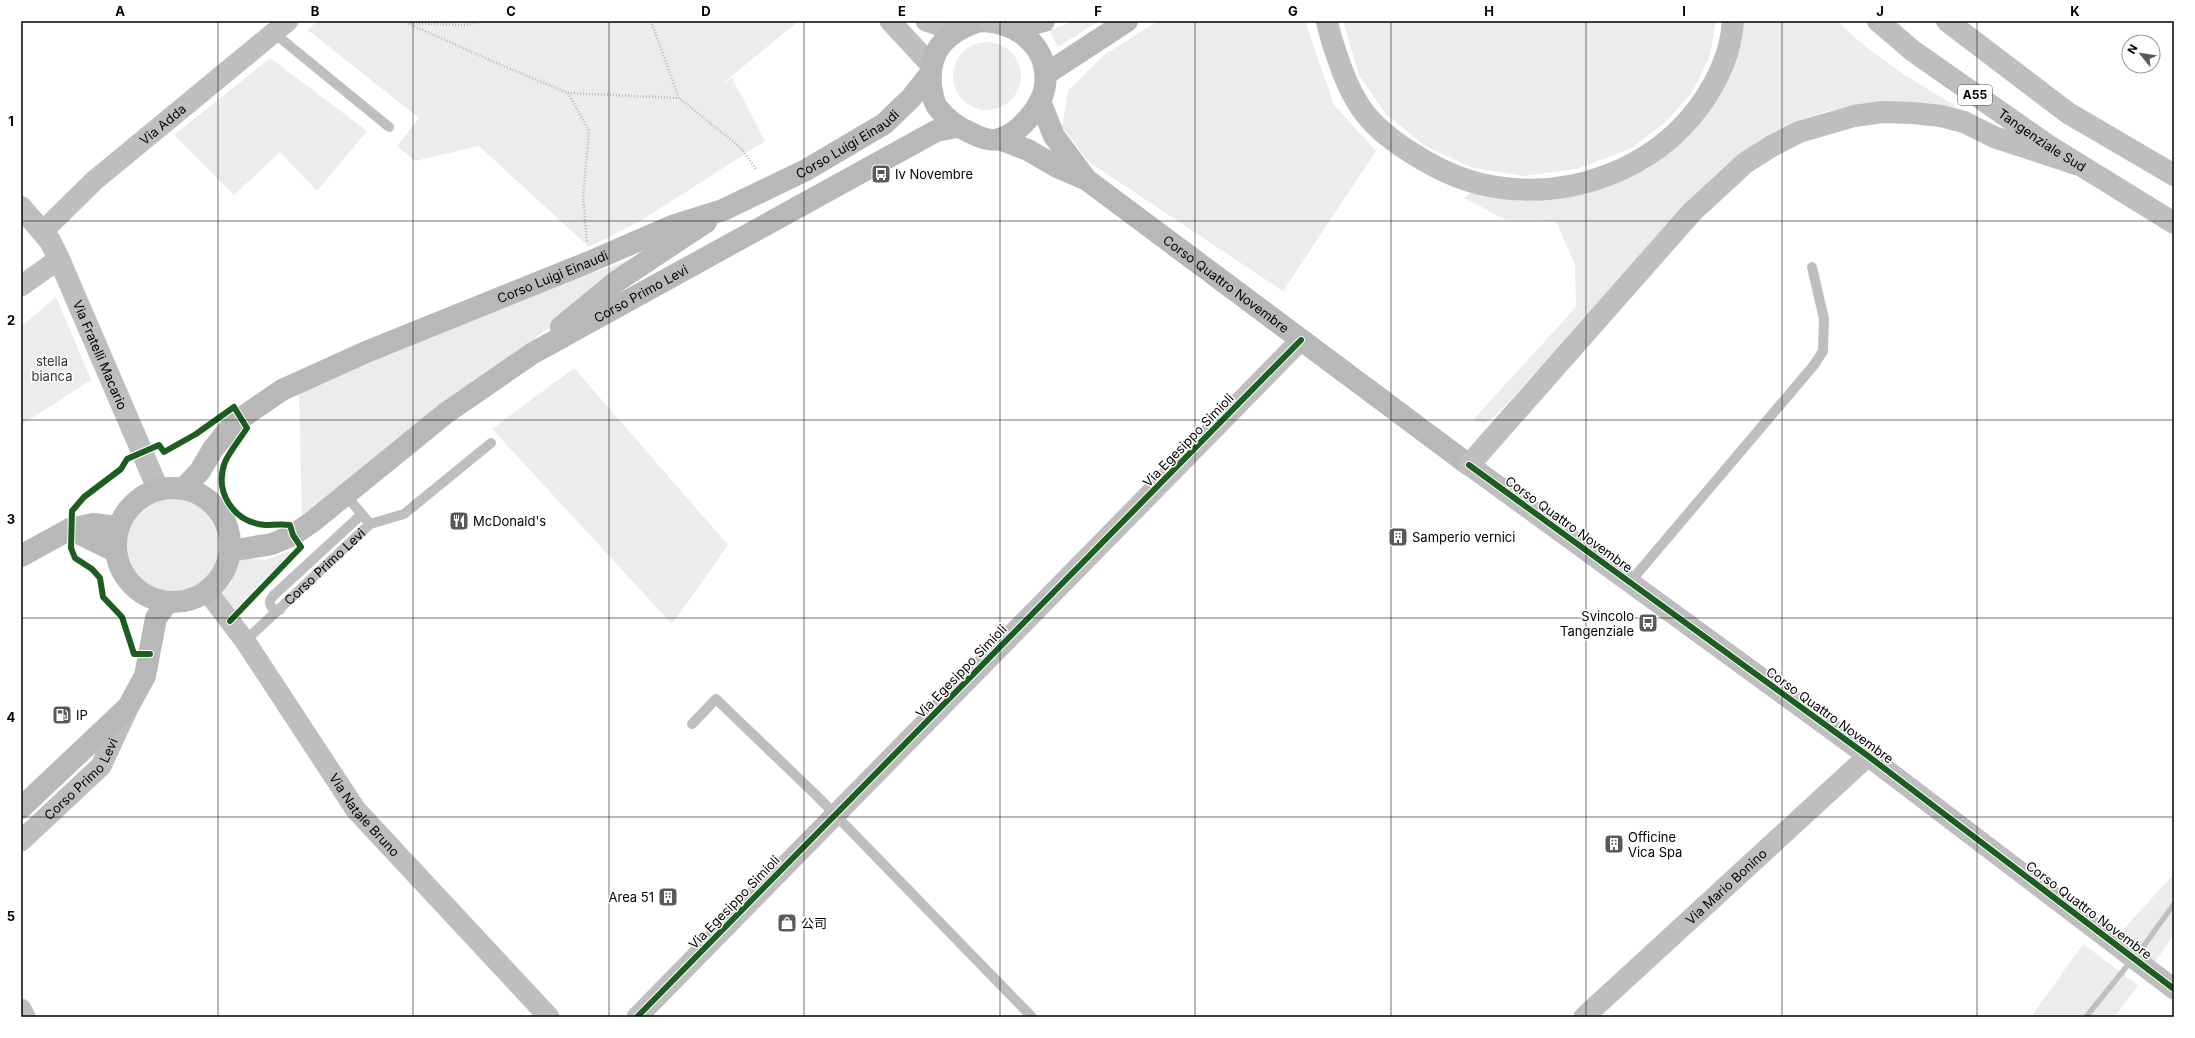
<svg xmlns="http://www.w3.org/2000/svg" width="2195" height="1038" font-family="Inter,'Noto Sans SC',sans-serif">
<rect width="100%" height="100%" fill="#fff"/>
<!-- green -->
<g fill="#ececec">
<path d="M 317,21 L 792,21 L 795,24 L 722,84 L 732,78 L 765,141 L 642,220 L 589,247 L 479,146 L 415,161 L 397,146 L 419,118 L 308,30 Z"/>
<path d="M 1076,21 L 1099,21 L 1058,47 L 1049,30 Z"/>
<path d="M 1158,21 L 1305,21 L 1334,105 L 1376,151 L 1283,291 L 1089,162 L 1062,127 L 1068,91 L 1104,55 Z"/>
<path d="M 1343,21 L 1716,21 L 1710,56 L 1692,92 L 1668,120 L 1632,148 L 1577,169 L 1524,176 L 1473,168 L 1425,146 L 1385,113 L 1359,75 Z"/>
<path d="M 1741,21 L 1837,21 C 1871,55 1912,80 1954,105 L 1952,109 C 1931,107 1909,102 1888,103 C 1820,104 1765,131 1715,175 L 1505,406 L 1492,418 L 1484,423 L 1473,420 L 1576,307 L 1575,265 L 1556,221 L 1506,220 L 1464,198 L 1471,193 L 1520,201 L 1586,194 L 1632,176 L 1671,150 Z"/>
<circle cx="987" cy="76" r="34"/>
<path d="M 270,58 L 367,131 L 317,191 L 280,152 L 234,195 L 174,135 Z"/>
<path d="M 640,256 L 560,320 L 458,394 L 302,521 L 299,394 L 332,368 Z"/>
<path d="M 56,297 L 91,380 L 21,425 L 21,327 Z"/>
<path d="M 574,368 L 728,545 L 672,624 L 492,429 Z"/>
<circle cx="173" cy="546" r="48"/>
<path d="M 289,551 L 295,558 L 237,615 L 219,594 L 231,583 L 238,561 L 246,558 L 265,560 Z"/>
<path d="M 2174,874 L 2174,934 L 2155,962 L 2122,931 Z"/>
<path d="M 2083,944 L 2138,985 L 2115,1017 L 2031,1017 Z"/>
</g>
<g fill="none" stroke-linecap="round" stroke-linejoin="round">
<!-- stream -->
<g stroke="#bfbfbf" stroke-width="5.5">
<path d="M 2140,951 L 2174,904"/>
<path d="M 2086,1017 L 2127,966"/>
</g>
<!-- path -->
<g stroke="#b9b9b9" stroke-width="2.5" stroke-dasharray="1 2" stroke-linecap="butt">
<path d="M 403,21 L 494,62 L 568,93 L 589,131 L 583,198 L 587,242"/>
<path d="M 651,21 L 679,98 L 741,148 L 756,169"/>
<path d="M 410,23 L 465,25 L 483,21"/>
<path d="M 568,93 L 679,98"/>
</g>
<!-- service -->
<g stroke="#bebebe" stroke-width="10">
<path d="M 274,33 L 389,127"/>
<path d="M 345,494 L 370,524 L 404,514 L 491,443"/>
<path d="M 1630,582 L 1814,365 L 1823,351 L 1824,319 L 1812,267"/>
<path d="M 280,610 L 272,608 C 269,603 269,601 273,596 L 361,515"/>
<path id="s1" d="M 245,641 L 370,524"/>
<path d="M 692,724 L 716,699 L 818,797 L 1032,1017"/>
</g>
<!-- minor -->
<g stroke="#bebebe" stroke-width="21">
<path d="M 890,21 L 931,65"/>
<path d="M 926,21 L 956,31"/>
<path id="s2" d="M 42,232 L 95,180 L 288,21"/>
<path d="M 21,286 L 59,259"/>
<path d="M 1469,465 L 1868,756 L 2174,989"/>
<path id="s3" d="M 207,591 L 245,641 L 356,810 L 549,1017"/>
<path id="s4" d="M 21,841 L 101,766 L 128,708"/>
<path d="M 21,1009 L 25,1017"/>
<path d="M 637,1017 L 1301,340"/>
<path id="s5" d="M 1584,1017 L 1868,756"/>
</g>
<!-- tertiary -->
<path stroke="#bebebe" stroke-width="22" id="s6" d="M 21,207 L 50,241 L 59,259 L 158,489"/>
<!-- secondary -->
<g stroke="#b8b8b8" stroke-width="22">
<path d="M 979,21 C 1015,21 1050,45 1045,86 C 1042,107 1020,132 1000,139 C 991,142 979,137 971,133 C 957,127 947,120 938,108 C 933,102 932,92 931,85 C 928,49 947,32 979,21 Z"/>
<path d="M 1014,28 L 1044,21"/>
<path d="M 1046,74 L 1127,21"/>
<path d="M 1040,101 L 1054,136 L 1086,179"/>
<path id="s7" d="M 999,139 L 1028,150 L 1057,167 L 1087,180 L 1469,465"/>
<path d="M 561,327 L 617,281 L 706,222"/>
<circle cx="173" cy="545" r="57"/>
<path id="s8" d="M 184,488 L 200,471 L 213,449 L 234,423 L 282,390 L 366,352 L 589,262 L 672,226 L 723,210 L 806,170 L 884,124 L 911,98 L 930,74"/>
<path d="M 70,529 L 115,551"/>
<path id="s9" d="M 230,551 L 272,544 L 293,535 L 312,522 L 446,413 L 533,353 L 936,131 L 956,127"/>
<path d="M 21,556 L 70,529 L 93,524 L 118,527"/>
<path d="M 21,808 L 128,707 L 145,676 L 156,618 L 168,602"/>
</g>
<!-- motorway -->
<g stroke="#bebebe" stroke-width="22">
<path d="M 991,21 L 992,21"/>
<path d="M 1327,21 C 1329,33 1333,44 1337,56 C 1342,71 1348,87 1356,100 C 1369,124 1392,141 1415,155 C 1439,170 1467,183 1496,187 C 1572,199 1653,169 1699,107 C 1718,81 1731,53 1733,21"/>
<path id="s10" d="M 1878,21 L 1913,51 L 2046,144 L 2174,223"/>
<path d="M 1947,21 L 2068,113 L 2174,175"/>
<path d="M 1469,465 L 1692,212 L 1745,163 L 1772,146 L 1799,132 L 1854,116 L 1883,112 L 1913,113 L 1941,116 L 1964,122 L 1994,137 L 2076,164"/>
</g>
<!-- cycleway casing -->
<g stroke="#fff" stroke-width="8">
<g id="cycleway">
<path d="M 1469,465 L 1868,756 L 2174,989"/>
<path d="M 150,654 L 134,654 L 122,617 L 103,597 L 100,578 L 92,569 L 75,558 L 71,548 L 72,511 L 84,497 L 121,469 L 127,459 L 159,445 L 164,452 L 196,434 L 234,407 L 247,428 C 240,439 230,451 225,462 C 214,492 233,522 265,525 C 273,525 281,524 290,525 L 293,535 L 301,547 L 230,621"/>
<path d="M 637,1017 L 1301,340"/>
</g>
</g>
<!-- cycleway -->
<use href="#cycleway" stroke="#1b5e20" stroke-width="6"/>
</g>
<!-- grid -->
<path fill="none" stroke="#000" stroke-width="1" stroke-opacity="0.55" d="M 218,21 L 218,1017M 413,21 L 413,1017M 609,21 L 609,1017M 804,21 L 804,1017M 1000,21 L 1000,1017M 1195,21 L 1195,1017M 1391,21 L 1391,1017M 1586,21 L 1586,1017M 1782,21 L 1782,1017M 1977,21 L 1977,1017M 21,221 L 2174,221M 21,420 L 2174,420M 21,618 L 2174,618M 21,817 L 2174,817"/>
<!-- icons -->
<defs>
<g id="bus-square" transform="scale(1)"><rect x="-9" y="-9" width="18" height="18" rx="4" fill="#595959" stroke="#fff"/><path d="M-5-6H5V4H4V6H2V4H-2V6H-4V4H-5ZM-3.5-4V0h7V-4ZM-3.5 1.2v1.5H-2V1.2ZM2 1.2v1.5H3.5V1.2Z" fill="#fff"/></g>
<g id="restaurant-square" transform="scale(1)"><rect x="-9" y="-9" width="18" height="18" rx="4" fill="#595959" stroke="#fff"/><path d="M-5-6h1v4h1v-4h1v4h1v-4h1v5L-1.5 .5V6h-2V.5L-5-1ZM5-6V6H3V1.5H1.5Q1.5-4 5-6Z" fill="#fff"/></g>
<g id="building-square" transform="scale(1)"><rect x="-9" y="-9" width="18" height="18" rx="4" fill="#595959" stroke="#fff"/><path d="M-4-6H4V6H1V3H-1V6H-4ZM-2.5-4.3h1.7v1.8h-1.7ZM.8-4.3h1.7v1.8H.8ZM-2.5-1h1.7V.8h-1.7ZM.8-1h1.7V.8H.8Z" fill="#fff"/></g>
<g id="fuel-square" transform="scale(1)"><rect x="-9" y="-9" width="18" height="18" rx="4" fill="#595959" stroke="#fff"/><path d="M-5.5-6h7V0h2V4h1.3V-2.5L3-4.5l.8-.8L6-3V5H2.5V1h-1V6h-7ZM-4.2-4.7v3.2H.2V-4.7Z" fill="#fff"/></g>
<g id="shop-square" transform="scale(1)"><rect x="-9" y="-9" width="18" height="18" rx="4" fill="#595959" stroke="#fff"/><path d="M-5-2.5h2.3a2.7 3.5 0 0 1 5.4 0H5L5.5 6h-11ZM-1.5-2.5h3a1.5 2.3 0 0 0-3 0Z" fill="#fff"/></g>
</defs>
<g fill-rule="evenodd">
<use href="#bus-square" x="881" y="174"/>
<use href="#restaurant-square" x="459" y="521"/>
<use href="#building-square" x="1398" y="537"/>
<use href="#bus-square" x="1648" y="623"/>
<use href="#fuel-square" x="62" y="715"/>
<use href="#building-square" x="1614" y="844"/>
<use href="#building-square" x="668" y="897"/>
<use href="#shop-square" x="787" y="923"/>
</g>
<g text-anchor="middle" stroke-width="3" stroke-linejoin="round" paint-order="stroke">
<!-- shield labels -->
<rect fill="#fff" stroke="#4c4c4c" stroke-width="1" x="1958" y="85" width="34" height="20" rx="3"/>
<g font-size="12" font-weight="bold" fill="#000">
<text x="1975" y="99">A55</text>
</g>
<!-- street labels -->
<g font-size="13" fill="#000" stroke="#fff">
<text dy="5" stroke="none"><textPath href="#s2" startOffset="162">Via Adda</textPath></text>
<text dy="5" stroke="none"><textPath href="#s10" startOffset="203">Tangenziale Sud</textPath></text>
<text dy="5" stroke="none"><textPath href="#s8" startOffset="758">Corso Luigi Einaudi</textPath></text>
<text dy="5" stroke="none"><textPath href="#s8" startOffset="434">Corso Luigi Einaudi</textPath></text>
<text dy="5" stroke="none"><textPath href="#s7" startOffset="271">Corso Quattro Novembre</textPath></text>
<text dy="5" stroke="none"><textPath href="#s9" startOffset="490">Corso Primo Levi</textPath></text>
<text dy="5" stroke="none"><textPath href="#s6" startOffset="169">Via Fratelli Macario</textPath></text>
<text transform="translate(1188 440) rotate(-46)" y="5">Via Egesippo Simioli</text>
<text transform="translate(1569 524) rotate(36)" y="5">Corso Quattro Novembre</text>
<text dy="5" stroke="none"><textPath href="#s1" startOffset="109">Corso Primo Levi</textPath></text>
<text transform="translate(961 671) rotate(-46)" y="5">Via Egesippo Simioli</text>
<text transform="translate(1830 715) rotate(36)" y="5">Corso Quattro Novembre</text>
<text dy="5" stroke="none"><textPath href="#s4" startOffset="87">Corso Primo Levi</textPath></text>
<text dy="5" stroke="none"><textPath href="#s3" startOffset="274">Via Natale Bruno</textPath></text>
<text dy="5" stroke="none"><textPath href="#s5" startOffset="193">Via Mario Bonino</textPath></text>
<text transform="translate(734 902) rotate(-46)" y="5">Via Egesippo Simioli</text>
<text transform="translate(2089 910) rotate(37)" y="5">Corso Quattro Novembre</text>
</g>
<!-- poi labels -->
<g font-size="13" fill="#000" stroke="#fff" text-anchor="start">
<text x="895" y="179">Iv Novembre</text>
<text x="473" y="526">McDonald's</text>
<text x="1412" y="542">Samperio vernici</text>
<text x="1634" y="621" text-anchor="end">Svincolo<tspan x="1634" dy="15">Tangenziale</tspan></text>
<text x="76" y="720">IP</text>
<text x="1628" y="842">Officine<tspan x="1628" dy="15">Vica Spa</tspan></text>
<text x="654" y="902" text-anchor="end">Area 51</text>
<text x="801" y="928">公司</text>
</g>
<!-- park labels -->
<g font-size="13" fill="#333" stroke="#fff">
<text x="52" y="366">stella<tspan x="52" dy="15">bianca</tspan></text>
</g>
</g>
<!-- border -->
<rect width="2195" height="1038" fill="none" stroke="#ffffff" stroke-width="44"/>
<!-- north arrow -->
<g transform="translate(2141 54) rotate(300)"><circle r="19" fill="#ffffff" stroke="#999999"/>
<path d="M0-3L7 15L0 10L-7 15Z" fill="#595959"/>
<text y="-6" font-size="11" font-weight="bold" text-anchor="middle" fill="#000000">N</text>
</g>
<rect x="22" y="22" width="2151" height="994" fill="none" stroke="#000" stroke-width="1.5"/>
<g font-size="13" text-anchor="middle" font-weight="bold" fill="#000">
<text x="120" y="16">A</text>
<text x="315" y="16">B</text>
<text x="511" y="16">C</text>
<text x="706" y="16">D</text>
<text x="902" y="16">E</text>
<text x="1098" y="16">F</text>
<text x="1293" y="16">G</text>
<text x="1489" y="16">H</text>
<text x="1684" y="16">I</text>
<text x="1880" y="16">J</text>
<text x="2075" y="16">K</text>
<text x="11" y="126">1</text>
<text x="11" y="325">2</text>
<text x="11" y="524">3</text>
<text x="11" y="722">4</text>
<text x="11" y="921">5</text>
</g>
</svg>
